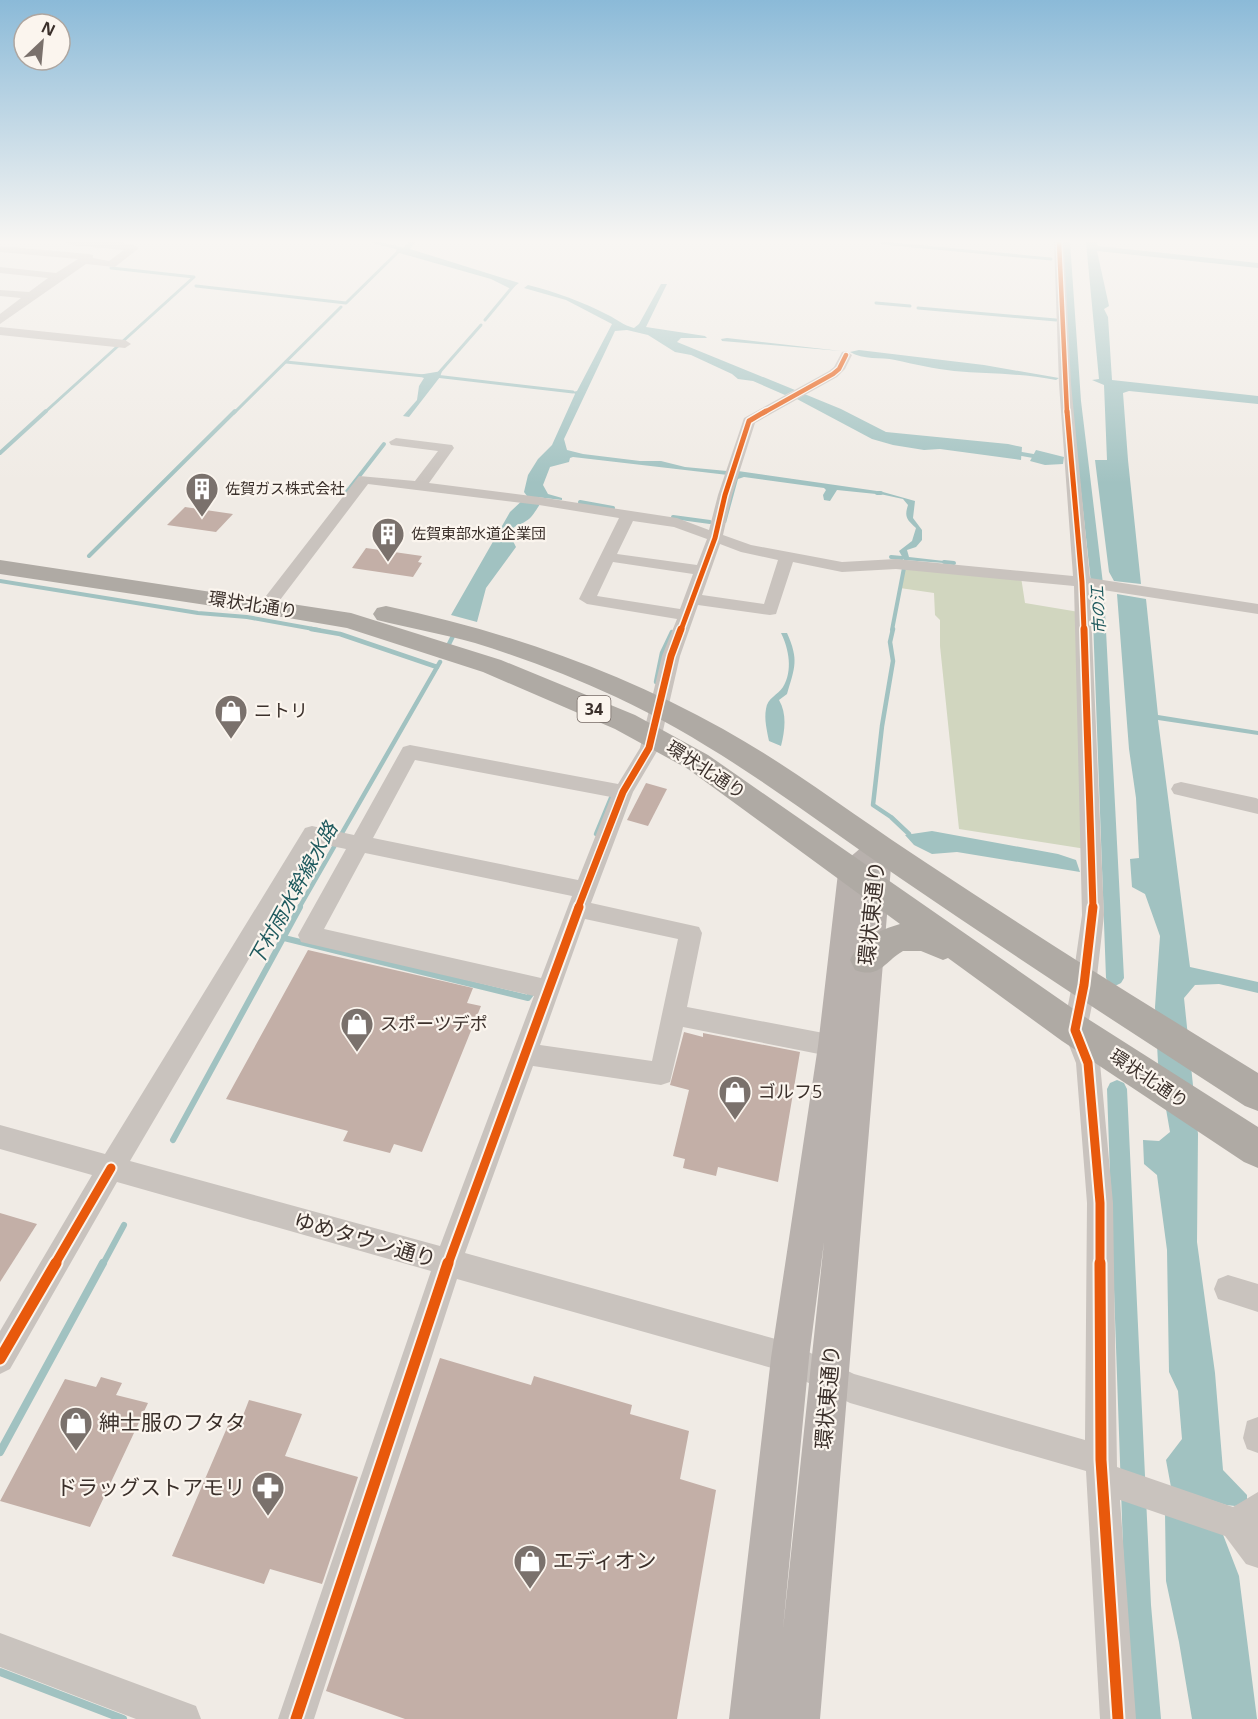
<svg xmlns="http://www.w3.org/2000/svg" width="1258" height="1719" font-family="'Open Sans','Noto Sans JP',sans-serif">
<rect width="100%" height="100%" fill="#f0ebe5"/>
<!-- green -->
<path fill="#d1d6bf" d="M 904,568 L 1021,577 L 1025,603 L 1079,612 L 1086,849 L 959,829 L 940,646 L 940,620 L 935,615 L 934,593 L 900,588 Z"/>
<!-- water -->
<g fill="#a1c2c1">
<path d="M 409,242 L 415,242 L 410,249 L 519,283 L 511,289 L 491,279 L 396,252 L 397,248 L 403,248 Z"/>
<path d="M 1086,242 L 1097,242 L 1098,246 L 1258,263 L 1258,268 L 1097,251 L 1109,306 L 1104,309 L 1108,317 L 1112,380 L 1258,396 L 1258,404 L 1129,391 L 1123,393 L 1128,460 L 1141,584 L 1114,581 L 1109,572 L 1095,460 L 1107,460 L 1104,385 L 1092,380 L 1099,379 Z"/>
<path d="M 661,284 L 667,284 L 646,327 L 705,336 L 707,338 L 681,338 L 677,342 L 795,390 L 785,395 L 753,381 L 738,379 L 732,374 L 691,355 L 675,352 L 648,335 L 627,330 L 615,331 L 564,439 L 567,450 L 583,454 L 640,461 L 661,461 L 685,467 L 727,471 L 728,475 L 573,457 L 570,458 L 569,462 L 550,467 L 543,485 L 548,494 L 562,498 L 562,500 L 536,497 L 540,504 C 536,510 532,518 526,521 C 521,525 517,524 512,529 L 518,533 L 513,541 L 516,547 L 486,588 L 477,622 L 451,615 L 510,512 L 527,496 L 524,492 L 528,475 L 538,459 L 552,445 L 575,394 L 573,392 L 577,391 L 612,324 L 566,300 L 524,288 L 528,285 C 556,292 583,302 608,315 C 618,320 623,325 634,328 L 639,324 Z"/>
<path d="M 727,338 L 841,351 L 722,341 L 721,339 Z"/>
<path d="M 859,350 L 984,365 L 1059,378 L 1056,380 C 1022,373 988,374 954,371 C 935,369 914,364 895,360 C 881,357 863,360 850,352 Z"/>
<path d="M 442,371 L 440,377 L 409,417 L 403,416 L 417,400 L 419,386 L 424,378 L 418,375 Z"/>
<path d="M 802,393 L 841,409 L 886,432 L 1008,444 L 1022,447 L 1021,460 L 940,449 L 924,450 L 893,445 L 872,439 L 795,398 Z"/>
<path d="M 1036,450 L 1064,457 L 1063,464 L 1045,465 L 1030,461 Z"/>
<path d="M 738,471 L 877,491 L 876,494 L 837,490 L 830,501 L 824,500 L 823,495 L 826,490 L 824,488 L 744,477 L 738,479 L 726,523 L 723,522 Z"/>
<path d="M 883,492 L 915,501 L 913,518 L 922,530 L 922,540 L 916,547 L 907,550 L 909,557 L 944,561 L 944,563 L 904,560 L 899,551 L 912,541 L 916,528 C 907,520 904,517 908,505 L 903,499 L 880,494 Z"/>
<path d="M 1117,594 L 1146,599 L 1158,715 L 1258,731 L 1258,735 L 1158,720 L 1190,967 L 1258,982 L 1258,993 L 1219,984 L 1195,985 L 1184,998 L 1198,1134 L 1197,1242 L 1215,1373 L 1223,1470 L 1247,1495 L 1247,1503 L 1235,1506 L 1226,1505 L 1171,1487 L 1166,1460 L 1182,1439 L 1178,1391 L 1169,1372 L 1167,1250 L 1157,1175 L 1144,1164 L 1143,1140 L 1159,1141 L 1170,1132 L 1158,1063 L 1155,1007 L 1160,936 L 1145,894 L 1132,887 L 1130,859 L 1139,858 L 1136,798 L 1129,749 Z"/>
<path d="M 781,633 L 787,633 C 799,660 795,667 787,694 L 779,700 C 787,714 785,730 781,746 L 769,741 C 767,731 764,719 766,709 C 767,698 778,695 783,687 C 793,671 789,649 781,633 Z"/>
<path d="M 932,831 L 1058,854 L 1076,860 L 1080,872 L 957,852 L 932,854 L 914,845 L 905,835 Z"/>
<path d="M 1165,1512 L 1222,1532 L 1239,1576 L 1257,1719 L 1192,1719 L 1179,1642 L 1166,1581 Z"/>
</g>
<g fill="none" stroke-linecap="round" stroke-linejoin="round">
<!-- stream-far4 -->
<g stroke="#a1c2c1" stroke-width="3">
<path d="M 374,242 L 402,249"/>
<path d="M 882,243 L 1051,259"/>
<path d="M 111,268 L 194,277 L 122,342"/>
<path d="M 196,286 L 346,303 L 401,249"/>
<path d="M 876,303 L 910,306"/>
<path d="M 918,308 L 1056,320"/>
<path d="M 485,320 L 514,285"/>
<path d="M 286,362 L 424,376"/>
<path d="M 437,375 L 481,325"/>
<path d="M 435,376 L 573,392"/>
<path d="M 44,413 L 118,346"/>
<path d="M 234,413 L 341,307"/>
</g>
<!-- stream-far3 -->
<g stroke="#a1c2c1" stroke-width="4">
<path d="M 0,453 L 46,411"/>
<path d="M 1016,453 L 1039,457"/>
<path d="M 346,493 L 384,444"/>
<path d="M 877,493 L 881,493"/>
<path d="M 580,502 L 613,508"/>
<path d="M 673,517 L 710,522"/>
<path d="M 89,556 L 235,411"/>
<path d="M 891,557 L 902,558"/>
<path d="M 944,562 L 954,563"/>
<path d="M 0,581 L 198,613 L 247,617 L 319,630"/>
<path d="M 892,630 L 904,568"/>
</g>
<!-- stream-far2 -->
<g stroke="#a1c2c1" stroke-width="4.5">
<path d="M 311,629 L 340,634 L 437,667"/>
<path d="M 893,629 L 890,642 L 893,661 L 882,726 L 873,805 L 891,817 L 909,834"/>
<path d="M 449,644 L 453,636"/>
<path d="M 656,682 L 662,653 L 672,632"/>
<path d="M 596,834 L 613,793"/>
<path d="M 299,908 L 440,662"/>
</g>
<!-- stream-far1 -->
<g stroke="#a1c2c1" stroke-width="6">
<path d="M 284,938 L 528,998 L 534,990"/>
<path d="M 173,1140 L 300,907"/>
<path d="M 103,1264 L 124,1225"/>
</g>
<!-- stream -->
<g stroke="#a1c2c1" stroke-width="8">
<path d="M 0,1452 L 103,1263"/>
<path d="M 0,1672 L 123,1719"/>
</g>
<!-- canal -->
<g fill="#a1c2c1" fill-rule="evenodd">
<path d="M 1062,242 L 1070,242 L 1081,401 L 1104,592 L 1124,978 L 1121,983 L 1115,986 L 1109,983 L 1106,978 L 1092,592 L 1071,401 Z"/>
<path d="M 1117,1080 L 1124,1083 L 1127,1089 L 1151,1605 L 1161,1719 L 1133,1719 L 1125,1605 L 1107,1089 L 1110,1083 Z"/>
</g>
</g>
<!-- building -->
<g fill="#c3afa7">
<path d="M 185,507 L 233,514 L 216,532 L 167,525 Z"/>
<path d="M 366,548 L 422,556 L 418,562 L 422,563 L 413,577 L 352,568 Z"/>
<path d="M 646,783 L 667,789 L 648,826 L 627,820 Z"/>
<path d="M 308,950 L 473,988 L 467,1003 L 481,1006 L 422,1152 L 394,1144 L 390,1153 L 343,1141 L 348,1131 L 226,1099 Z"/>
<path d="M 684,1032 L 703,1037 L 703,1033 L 800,1052 L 778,1182 L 718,1167 L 716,1176 L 683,1168 L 685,1159 L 673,1156 L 689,1090 L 670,1085 Z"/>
<path d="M 0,1213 L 37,1224 L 0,1282 Z"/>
<path d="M 440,1358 L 531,1385 L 534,1376 L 632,1405 L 630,1414 L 689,1431 L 680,1479 L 716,1490 L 677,1719 L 405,1719 L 326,1691 Z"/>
<path d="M 101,1377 L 122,1383 L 116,1395 L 148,1403 L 90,1527 L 0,1501 L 65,1379 L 96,1387 Z"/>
<path d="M 249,1400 L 302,1414 L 285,1456 L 358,1477 L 322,1584 L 270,1569 L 264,1584 L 172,1556 L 229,1423 L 239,1426 Z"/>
</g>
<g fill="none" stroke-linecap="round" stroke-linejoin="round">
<!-- minor -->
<g fill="#c9c3be" fill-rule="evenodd">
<path d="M 65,242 C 83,242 126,238 139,248 L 115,267 L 86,264 L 0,324 L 0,314 L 21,298 L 0,296 L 0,290 L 29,292 L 48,278 L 0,273 L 0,267 L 56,273 L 78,259 L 0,252 L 0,246 L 89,254 L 93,255 L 93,258 L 109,261 L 124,250 L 70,245 Z"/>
<path d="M 1054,242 L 1064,242 L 1071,384 L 1090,578 L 1258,604 L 1258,614 L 1090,588 L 1104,915 L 1096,985 L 1087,1030 L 1100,1063 L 1113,1203 L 1117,1467 L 1233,1507 L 1258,1492 L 1258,1568 L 1246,1564 L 1225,1536 L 1120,1500 L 1136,1719 L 1100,1719 L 1086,1471 L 850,1403 L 786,1372 L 457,1279 L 314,1719 L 278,1719 L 431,1271 L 117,1182 L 10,1369 L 0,1374 L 0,1331 L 92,1175 L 0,1149 L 0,1125 L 105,1154 L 305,828 L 312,826 L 354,835 L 403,747 L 410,745 L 618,784 L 640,748 L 662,656 L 677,619 L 587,604 L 579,599 L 619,518 L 539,505 L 368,484 L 280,600 L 274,601 L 266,596 L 359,476 L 415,481 L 438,451 L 391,445 L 389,442 L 396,438 L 452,445 L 454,448 L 429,483 L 539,497 L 677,518 L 709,530 L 718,495 L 744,418 L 829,371 L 834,367 L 842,352 L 846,351 L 852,355 L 845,369 L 837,377 L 755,423 L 732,495 L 723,535 L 751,545 L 842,562 L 896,559 L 1073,576 L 1059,384 ZM 633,521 L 674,527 L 707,539 L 697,565 L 617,554 ZM 720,544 L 741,552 L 778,560 L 764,604 L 702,595 ZM 613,562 L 693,574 L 680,609 L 597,596 ZM 793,562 L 842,572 L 896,569 L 1074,586 L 1082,915 L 1072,985 L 1063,1030 L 1076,1063 L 1087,1203 L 1085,1440 L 854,1374 L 790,1343 L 465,1253 L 533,1066 L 661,1085 L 670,1082 L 683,1027 L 834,1057 L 843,1054 L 846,1046 L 843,1038 L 834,1035 L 687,1007 L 702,933 L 699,927 L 591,903 L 633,792 L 659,748 L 680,656 L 698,605 L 770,615 L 776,614 ZM 415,760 L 611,797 L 578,880 L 373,838 ZM 317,843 L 346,849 L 298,935 L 301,942 L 534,996 L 440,1246 L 130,1161 ZM 365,853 L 572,896 L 541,978 L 324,929 ZM 585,919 L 678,939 L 652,1061 L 540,1045 Z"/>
<path d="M 0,327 L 125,340 L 131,344 L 125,348 L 0,335 Z"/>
<path d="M 1181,782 L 1256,798 L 1258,799 L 1258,814 L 1174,794 L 1171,789 L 1174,784 Z"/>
<path d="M 1228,1275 L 1258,1284 L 1258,1312 L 1218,1299 L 1214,1289 L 1218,1279 Z"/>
<path d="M 1258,1417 L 1258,1453 L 1247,1449 L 1243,1438 L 1247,1421 Z"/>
<path d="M 0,1633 L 196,1706 L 201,1719 L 136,1719 L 0,1667 Z"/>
</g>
<!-- major -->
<path fill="#b8b1ad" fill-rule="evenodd" d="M 879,838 L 888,841 L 892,848 L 885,859 L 891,867 L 820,1719 L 729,1719 L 771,1358 L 818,1046 L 838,873 C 846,859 864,843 879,838 ZM 824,1242 L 783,1629 L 809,1358 Z"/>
<!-- highway -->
<g fill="#afaaa4" fill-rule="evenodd">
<path d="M 0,560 L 351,613 L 501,660 L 635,715 L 708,755 L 1088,1019 L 1258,1127 L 1258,1168 L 1244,1162 L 1062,1041 L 948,958 L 943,960 L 921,951 L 903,951 C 884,962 880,979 855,970 L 850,960 C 860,939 879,930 900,924 L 688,769 L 615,729 L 483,672 L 347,628 L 259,613 L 0,574 Z"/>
<path d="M 386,606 C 505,631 617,670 723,729 C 795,769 860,820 928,864 C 1037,936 1147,1005 1258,1073 L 1258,1111 L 1245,1106 C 1129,1031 1014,956 900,878 C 807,814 719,745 616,697 C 571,676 523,658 475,643 C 443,634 410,628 377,620 L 373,614 L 377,608 Z"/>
</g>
<!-- cycleway-far4 casing -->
<g stroke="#fbf5ee" stroke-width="7">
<g id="cycleway-far4">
<path d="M 1059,242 L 1067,413"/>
<path d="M 763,413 L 833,374 L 839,369 L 846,355"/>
</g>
</g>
<!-- cycleway-far3 casing -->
<g stroke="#fbf5ee" stroke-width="8">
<g id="cycleway-far3">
<path d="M 1067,411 L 1082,582 L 1084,630"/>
<path d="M 681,630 L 715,538 L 725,495 L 749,421 L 766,411"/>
</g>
</g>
<!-- cycleway-far2 casing -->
<g stroke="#fbf5ee" stroke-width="10">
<g id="cycleway-far2">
<path d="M 1084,629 L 1093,908"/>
<path d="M 578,908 L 623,792 L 649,748 L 671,656 L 681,629"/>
</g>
</g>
<!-- cycleway-far1 casing -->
<g stroke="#fbf5ee" stroke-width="13">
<g id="cycleway-far1">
<path d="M 1093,907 L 1084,985 L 1075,1030 L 1088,1063 L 1100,1203 L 1100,1264"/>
<path d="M 55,1264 L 111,1168"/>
<path d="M 448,1264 L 579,907"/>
</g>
</g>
<!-- cycleway casing -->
<g stroke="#fbf5ee" stroke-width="15">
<g id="cycleway">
<path d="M 1100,1263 L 1101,1460 L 1118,1719"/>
<path d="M 0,1359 L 56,1263"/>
<path d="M 296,1719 L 448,1263"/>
</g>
</g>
<!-- cycleway-far4 -->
<use href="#cycleway-far4" stroke="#e8590c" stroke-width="4.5"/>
<!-- cycleway-far3 -->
<use href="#cycleway-far3" stroke="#e8590c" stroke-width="5"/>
<!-- cycleway-far2 -->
<use href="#cycleway-far2" stroke="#e8590c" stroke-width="7"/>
<!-- cycleway-far1 -->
<use href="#cycleway-far1" stroke="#e8590c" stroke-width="9"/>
<!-- cycleway -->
<use href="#cycleway" stroke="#e8590c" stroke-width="11"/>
</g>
<!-- sky -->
<linearGradient id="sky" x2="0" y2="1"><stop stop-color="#8bbad8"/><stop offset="0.5" stop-color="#f8f6f3"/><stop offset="1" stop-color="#f8f6f3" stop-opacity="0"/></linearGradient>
<rect width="1258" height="483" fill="url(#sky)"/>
<!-- icons -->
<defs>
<g id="building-pin" transform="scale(1.725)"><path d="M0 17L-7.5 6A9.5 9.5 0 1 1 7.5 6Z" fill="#7a716c" stroke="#fbf5ee"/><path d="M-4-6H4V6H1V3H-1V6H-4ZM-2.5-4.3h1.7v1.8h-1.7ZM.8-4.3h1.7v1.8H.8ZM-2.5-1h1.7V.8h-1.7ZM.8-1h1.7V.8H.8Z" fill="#fff"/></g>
<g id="shop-pin" transform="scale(1.725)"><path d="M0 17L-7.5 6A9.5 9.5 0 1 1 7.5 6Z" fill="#7a716c" stroke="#fbf5ee"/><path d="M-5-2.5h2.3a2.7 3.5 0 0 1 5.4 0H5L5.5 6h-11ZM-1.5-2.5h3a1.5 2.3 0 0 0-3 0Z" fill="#fff"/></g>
<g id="pharmacy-pin" transform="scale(1.725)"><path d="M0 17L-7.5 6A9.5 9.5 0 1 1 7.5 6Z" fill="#7a716c" stroke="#fbf5ee"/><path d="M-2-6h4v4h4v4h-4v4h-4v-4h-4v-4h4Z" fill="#fff"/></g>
</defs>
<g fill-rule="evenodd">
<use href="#building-pin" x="202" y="489"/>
<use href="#building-pin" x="388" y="534"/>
<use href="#shop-pin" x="231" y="711"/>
<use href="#shop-pin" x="357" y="1024"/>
<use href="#shop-pin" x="735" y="1092"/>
<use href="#shop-pin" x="76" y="1423"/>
<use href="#pharmacy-pin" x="268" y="1488"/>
<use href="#shop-pin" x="530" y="1561"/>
</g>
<g text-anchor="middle" stroke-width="4.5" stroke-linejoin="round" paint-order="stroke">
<!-- far-poi labels -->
<g font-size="15" fill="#3b302b" stroke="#fbf5ee" text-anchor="start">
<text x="225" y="494">佐賀ガス株式会社</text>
<text x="411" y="539">佐賀東部水道企業団</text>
</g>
<!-- far-water labels -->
<g font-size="16" font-style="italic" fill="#1f5a5e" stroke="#fbf5ee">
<text transform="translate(1098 610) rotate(-93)" y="6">市の江</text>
</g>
<!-- shield labels -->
<rect fill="#fbf5ee" stroke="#756b66" stroke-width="1.5" x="577.5" y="696" width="33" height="26" rx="4.5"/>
<g font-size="16" font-weight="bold" fill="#3b302b">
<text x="594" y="715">34</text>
</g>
<!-- street labels -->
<g font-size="18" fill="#3b302b" stroke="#fbf5ee">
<text transform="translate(253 605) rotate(9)" y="6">環状北通り</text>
<text transform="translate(706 770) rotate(33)" y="6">環状北通り</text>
<text transform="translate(1149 1079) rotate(34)" y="6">環状北通り</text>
</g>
<!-- poi labels -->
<g font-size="18" fill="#3b302b" stroke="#fbf5ee" text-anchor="start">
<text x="254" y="717">ニトリ</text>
<text x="380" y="1030">スポーツデポ</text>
<text x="758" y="1098">ゴルフ5</text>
</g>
<!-- water labels -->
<g font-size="20" font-style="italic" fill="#1f5a5e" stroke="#fbf5ee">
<text transform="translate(293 894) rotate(-61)" y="7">下村雨水幹線水路</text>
</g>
<!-- near-street labels -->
<g font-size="21" fill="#3b302b" stroke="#fbf5ee">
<text transform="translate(872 913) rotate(-84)" y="7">環状東通り</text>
<text transform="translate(365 1240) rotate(16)" y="7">ゆめタウン通り</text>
<text transform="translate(828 1397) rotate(-85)" y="7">環状東通り</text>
</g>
<!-- near-poi labels -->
<g font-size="21" fill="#3b302b" stroke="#fbf5ee" text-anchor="start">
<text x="99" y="1430">紳士服のフタタ</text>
<text x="245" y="1495" text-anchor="end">ドラッグストアモリ</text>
<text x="553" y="1568">エディオン</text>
</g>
</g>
<!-- north arrow -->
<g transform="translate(42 42) rotate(26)"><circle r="28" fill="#fbf5ee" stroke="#aea6a0" stroke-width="1.5"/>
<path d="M0-4.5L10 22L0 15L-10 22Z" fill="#7a716c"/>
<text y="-9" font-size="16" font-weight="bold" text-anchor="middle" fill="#3b302b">N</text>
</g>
</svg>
